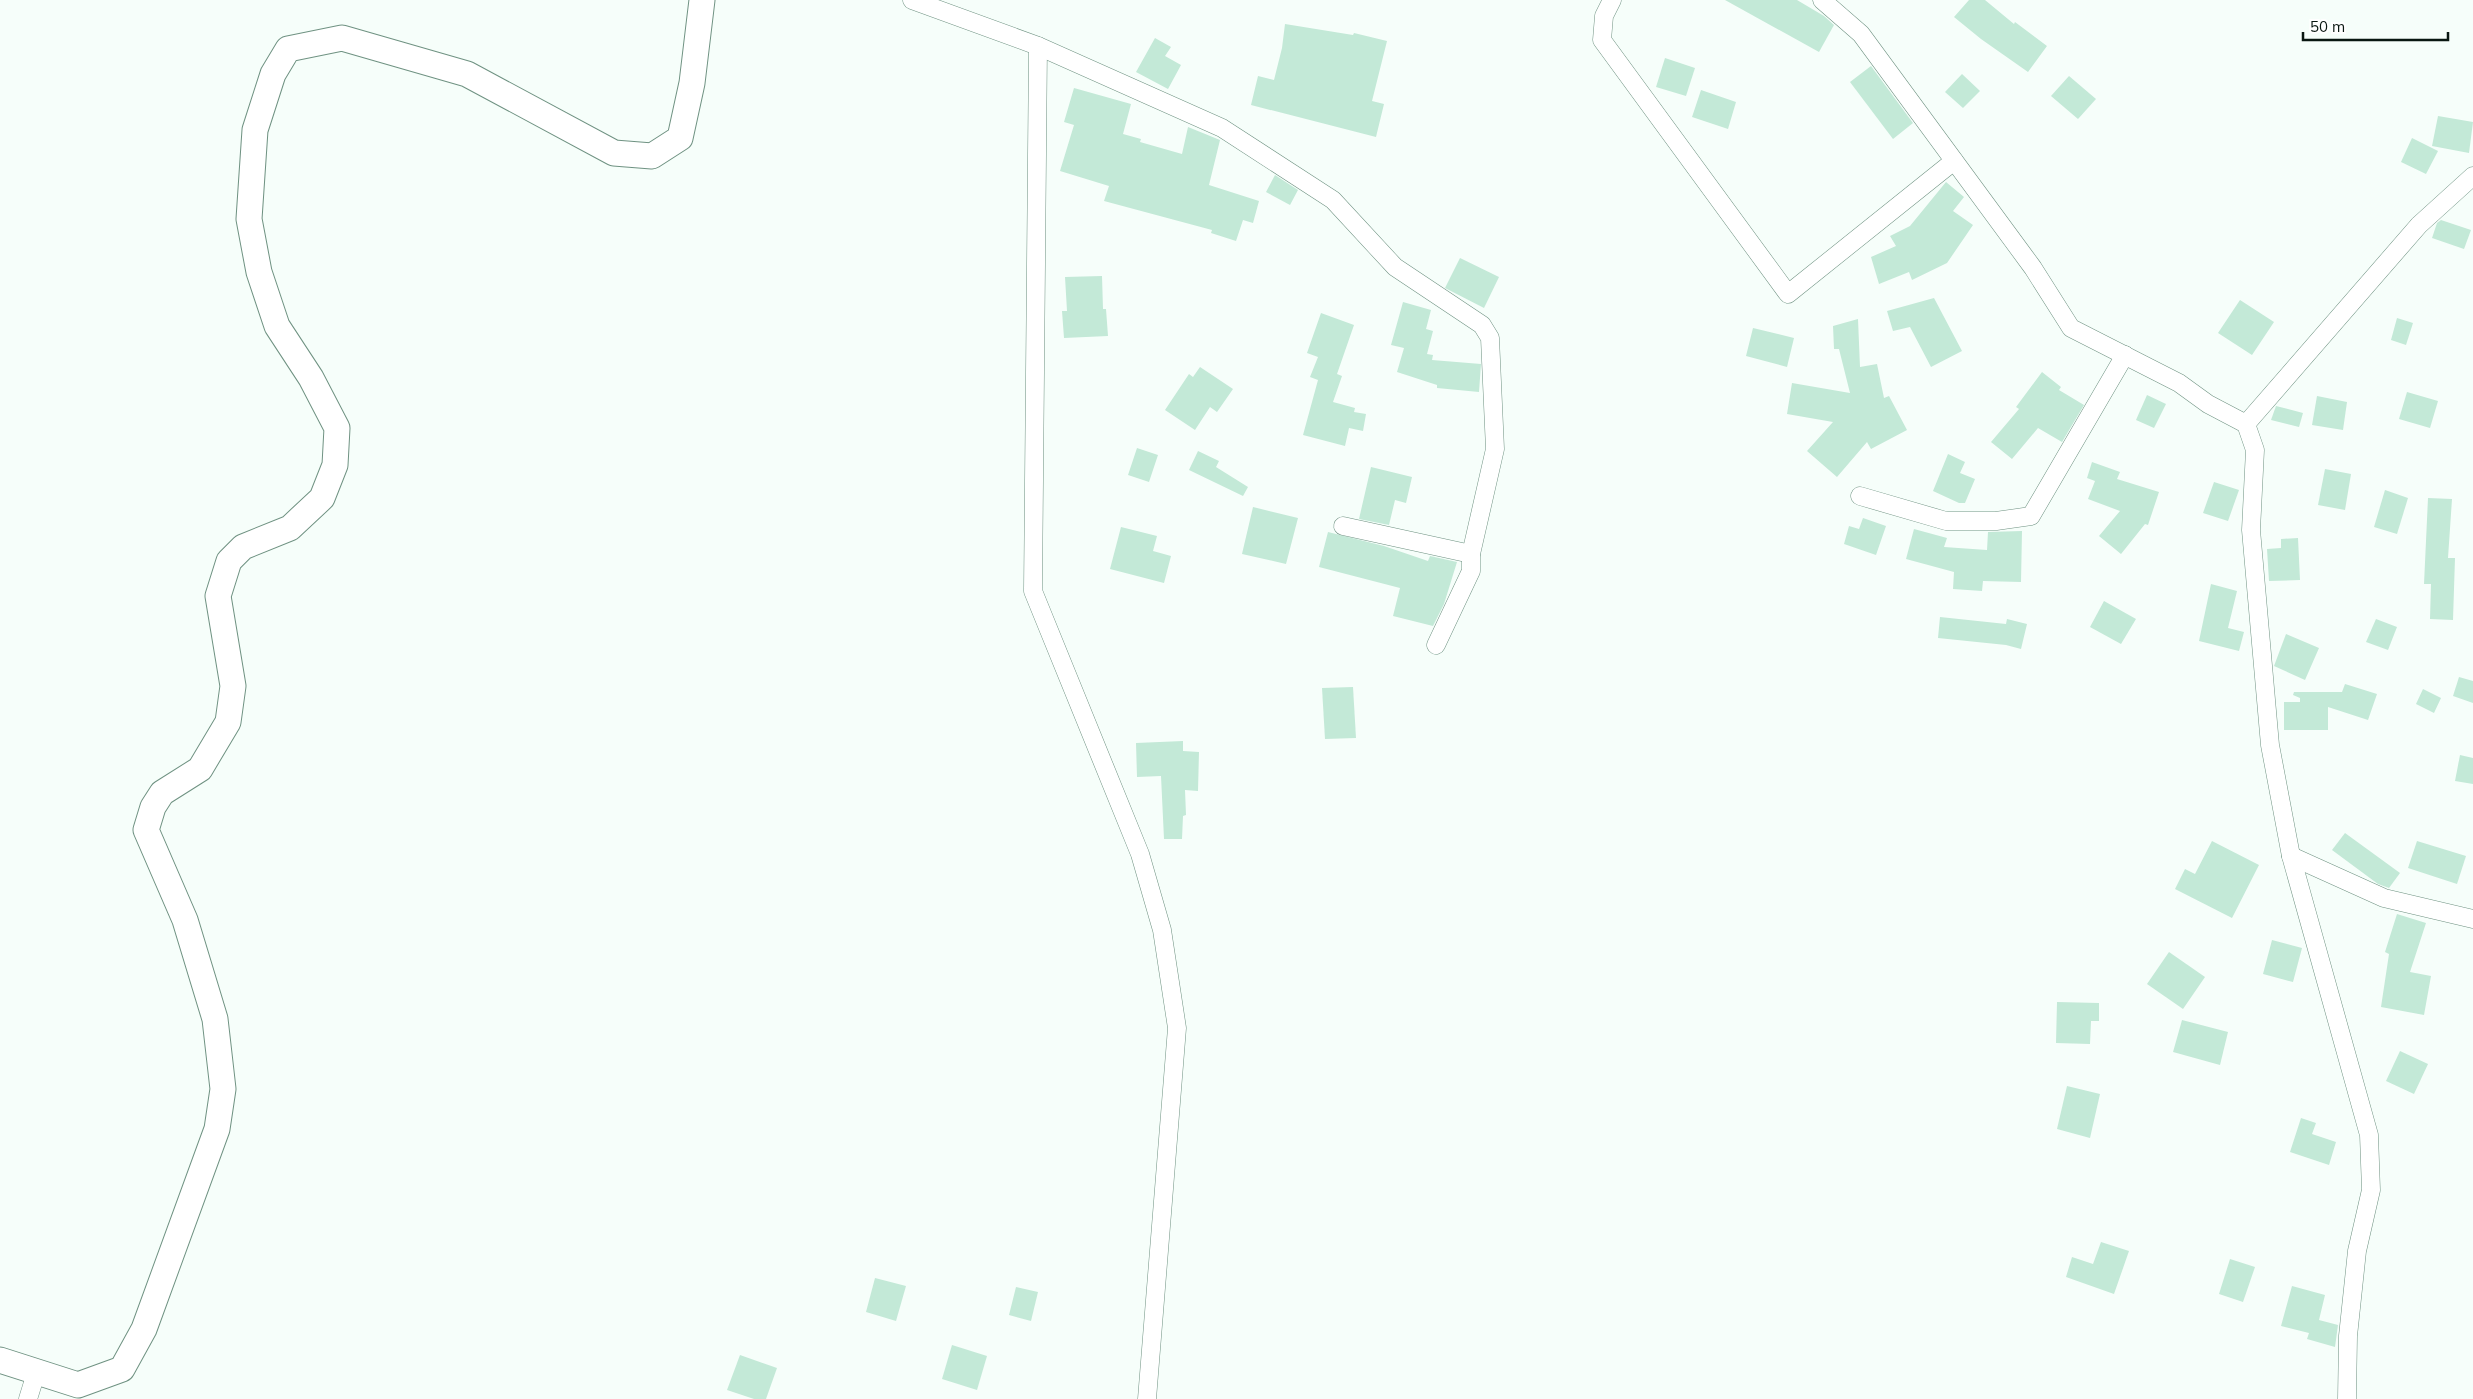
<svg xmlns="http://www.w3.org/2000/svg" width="2473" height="1399" font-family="Mulish,sans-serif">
<rect width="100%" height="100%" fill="#f6fefa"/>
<!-- building -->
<g fill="#c3e9d7">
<path d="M 1725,0 L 1797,0 L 1824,16 L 1834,25 L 1819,52 Z"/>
<path d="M 1969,0 L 1985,0 L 2014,24 L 2015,22 L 2047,46 L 2028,72 L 1981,39 L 1954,17 Z"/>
<path d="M 1285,24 L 1353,35 L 1354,33 L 1387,41 L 1372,101 L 1384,104 L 1376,137 L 1251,105 L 1258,76 L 1274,80 L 1282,48 Z"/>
<path d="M 1155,38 L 1171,47 L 1165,56 L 1181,65 L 1168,89 L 1136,72 Z"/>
<path d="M 1665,58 L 1695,68 L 1686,96 L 1656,87 Z"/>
<path d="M 1871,66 L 1913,123 L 1893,139 L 1850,82 Z"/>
<path d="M 1962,74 L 1980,91 L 1963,108 L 1945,92 Z"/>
<path d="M 2069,76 L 2096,99 L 2078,119 L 2051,96 Z"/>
<path d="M 1074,88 L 1131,104 L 1123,134 L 1141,139 L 1140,142 L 1182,154 L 1188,127 L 1220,140 L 1209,185 L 1259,201 L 1253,223 L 1243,220 L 1236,241 L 1211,233 L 1212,230 L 1104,201 L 1109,186 L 1060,171 L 1074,125 L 1064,122 Z"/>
<path d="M 1701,90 L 1736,102 L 1728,129 L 1692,117 Z"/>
<path d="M 2438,116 L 2473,122 L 2469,153 L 2432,146 Z"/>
<path d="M 2412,138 L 2438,151 L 2426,174 L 2401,162 Z"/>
<path d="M 1275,175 L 1298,190 L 1290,205 L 1266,192 Z"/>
<path d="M 1946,182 L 1964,197 L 1953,211 L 1973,225 L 1947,263 L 1912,280 L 1909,272 L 1879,284 L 1871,257 L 1896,246 L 1890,236 L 1910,226 Z"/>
<path d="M 2441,220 L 2471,230 L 2464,249 L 2432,238 L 2437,223 Z"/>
<path d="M 1460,258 L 1499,277 L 1484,308 L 1445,288 Z"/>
<path d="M 1102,276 L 1103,309 L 1106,309 L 1108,336 L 1064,338 L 1062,311 L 1067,311 L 1065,277 Z"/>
<path d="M 1934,298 L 1962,351 L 1931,367 L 1910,327 L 1893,331 L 1887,311 Z"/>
<path d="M 2240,300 L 2274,322 L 2252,355 L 2218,333 Z"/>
<path d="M 1403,302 L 1431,310 L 1426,329 L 1433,331 L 1427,354 L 1433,355 L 1432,360 L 1481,364 L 1479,392 L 1437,388 L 1437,385 L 1397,372 L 1404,348 L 1391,345 Z"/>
<path d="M 1321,313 L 1354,325 L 1337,374 L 1342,376 L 1333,402 L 1355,408 L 1354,412 L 1366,414 L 1363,431 L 1349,428 L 1345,446 L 1303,435 L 1318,380 L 1310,377 L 1318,357 L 1307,353 Z"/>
<path d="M 2397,318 L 2413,323 L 2406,345 L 2391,340 Z"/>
<path d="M 1858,319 L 1860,367 L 1877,364 L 1884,398 L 1889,396 L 1907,430 L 1871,449 L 1867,442 L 1837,477 L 1807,451 L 1833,422 L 1787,414 L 1792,383 L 1850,393 L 1839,349 L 1834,349 L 1833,326 Z"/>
<path d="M 1753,328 L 1794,338 L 1787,367 L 1746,356 Z"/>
<path d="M 1200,367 L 1233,389 L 1217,412 L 1210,407 L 1195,430 L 1165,410 L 1189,374 L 1193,377 Z"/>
<path d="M 2042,372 L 2061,387 L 2059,390 L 2084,405 L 2062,442 L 2038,428 L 2012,459 L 1991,442 L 2019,409 L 2016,407 Z"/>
<path d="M 2407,392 L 2438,401 L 2430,428 L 2399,419 Z"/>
<path d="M 2147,395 L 2166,404 L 2154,428 L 2136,420 Z"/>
<path d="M 2317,396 L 2347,402 L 2343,430 L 2312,425 Z"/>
<path d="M 2276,406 L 2303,413 L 2299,427 L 2271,420 Z"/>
<path d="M 1137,448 L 1158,455 L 1149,482 L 1128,475 Z"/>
<path d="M 1198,451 L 1219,461 L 1216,467 L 1248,487 L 1243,496 L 1189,470 Z"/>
<path d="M 1948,454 L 1965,462 L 1960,473 L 1975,479 L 1965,503 L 1959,503 L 1933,491 Z"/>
<path d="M 2092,462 L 2120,472 L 2117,479 L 2159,492 L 2148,525 L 2145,524 L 2121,554 L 2099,536 L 2120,511 L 2088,499 L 2095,481 L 2087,478 Z"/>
<path d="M 1371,467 L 1412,477 L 1406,503 L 1395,500 L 1389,525 L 1359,519 Z"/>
<path d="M 2325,469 L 2351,474 L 2345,510 L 2318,505 Z"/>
<path d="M 2214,482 L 2239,490 L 2228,521 L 2203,513 Z"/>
<path d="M 2385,490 L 2408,498 L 2397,534 L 2374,527 Z"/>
<path d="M 2428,498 L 2452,499 L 2448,558 L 2455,558 L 2453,620 L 2430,619 L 2431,584 L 2424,584 Z"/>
<path d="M 1253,507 L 1298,518 L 1286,564 L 1242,554 Z"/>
<path d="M 1863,518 L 1886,526 L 1876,555 L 1844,544 L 1849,526 L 1859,529 Z"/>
<path d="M 1121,527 L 1157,536 L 1153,551 L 1171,556 L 1164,583 L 1110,569 Z"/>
<path d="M 1914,529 L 1947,538 L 1944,547 L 1987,550 L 1988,532 L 2022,531 L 2021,582 L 1983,581 L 1982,591 L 1953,589 L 1954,572 L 1906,559 Z"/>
<path d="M 1328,532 L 1384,546 L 1428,561 L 1430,556 L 1457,562 L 1444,604 L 1433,626 L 1393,616 L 1400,588 L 1319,567 Z"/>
<path d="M 2298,538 L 2300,580 L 2269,581 L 2267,549 L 2281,548 L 2281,539 Z"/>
<path d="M 2211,584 L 2237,591 L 2228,628 L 2244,632 L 2239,651 L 2199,641 Z"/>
<path d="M 2104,601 L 2136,619 L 2121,644 L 2090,627 Z"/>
<path d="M 1940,617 L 2006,624 L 2007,619 L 2027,624 L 2021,649 L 2006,645 L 1938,638 Z"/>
<path d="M 2376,619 L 2397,627 L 2388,650 L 2366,642 Z"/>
<path d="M 2286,634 L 2319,648 L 2305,680 L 2274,666 Z"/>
<path d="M 2459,677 L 2473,681 L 2473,703 L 2453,696 Z"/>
<path d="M 2345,684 L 2377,694 L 2368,720 L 2328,707 L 2328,730 L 2284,730 L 2284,702 L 2300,702 L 2300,698 L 2293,695 L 2294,692 L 2342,692 Z"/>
<path d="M 1353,687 L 1356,738 L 1325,739 L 1322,688 Z"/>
<path d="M 2423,689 L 2441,698 L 2434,713 L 2416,704 Z"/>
<path d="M 1183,741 L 1183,751 L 1199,752 L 1198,791 L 1185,790 L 1186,815 L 1183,816 L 1182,839 L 1164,839 L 1161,776 L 1137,777 L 1136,743 Z"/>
<path d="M 2460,755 L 2473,758 L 2473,784 L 2455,781 Z"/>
<path d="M 2345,833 L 2400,873 L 2389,888 L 2378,884 L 2332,850 Z"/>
<path d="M 2212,841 L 2259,865 L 2232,918 L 2175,889 L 2185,869 L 2195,874 Z"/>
<path d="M 2417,841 L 2466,856 L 2457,884 L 2408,868 Z"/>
<path d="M 2397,914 L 2426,923 L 2410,972 L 2431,976 L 2424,1015 L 2381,1007 L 2389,954 L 2385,952 Z"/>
<path d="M 2272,940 L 2302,948 L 2293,982 L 2263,974 Z"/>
<path d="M 2169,952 L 2205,977 L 2183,1009 L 2147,984 Z"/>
<path d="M 2057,1002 L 2099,1003 L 2099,1021 L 2091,1021 L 2090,1044 L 2056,1043 Z"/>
<path d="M 2182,1020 L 2228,1032 L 2220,1065 L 2173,1052 Z"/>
<path d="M 2400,1051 L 2428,1064 L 2414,1094 L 2386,1081 Z"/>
<path d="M 2067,1086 L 2100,1094 L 2090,1138 L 2057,1129 Z"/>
<path d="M 2301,1118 L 2316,1123 L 2312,1134 L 2336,1142 L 2329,1165 L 2290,1152 Z"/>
<path d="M 2101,1242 L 2129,1251 L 2114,1294 L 2066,1277 L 2072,1257 L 2093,1264 Z"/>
<path d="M 2230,1259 L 2255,1267 L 2243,1302 L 2219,1294 Z"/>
<path d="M 875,1278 L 906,1286 L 896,1321 L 866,1312 Z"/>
<path d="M 2292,1286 L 2325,1295 L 2319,1320 L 2338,1325 L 2335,1347 L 2307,1339 L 2309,1333 L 2281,1326 Z"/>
<path d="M 1016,1287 L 1038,1292 L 1031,1321 L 1009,1315 Z"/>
<path d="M 952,1345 L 987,1356 L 977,1390 L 942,1379 Z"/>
<path d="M 740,1355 L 777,1368 L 766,1399 L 754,1399 L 727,1390 Z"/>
</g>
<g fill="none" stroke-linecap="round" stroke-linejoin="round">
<!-- minor casing -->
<g stroke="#6f9282" stroke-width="19">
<g id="minor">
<path d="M 912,0 L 1038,46 L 1222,128 L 1333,200 L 1395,267 L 1482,325 L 1490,338 L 1495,449 L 1471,554 L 1471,571 L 1436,645"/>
<path d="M 1612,0 L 1604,16 L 1602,40 L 1788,294 L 1954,161"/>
<path d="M 1822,0 L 1861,34 L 2033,268 L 2071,328 L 2179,383 L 2208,404 L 2246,424 L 2255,450 L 2251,530 L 2270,745 L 2291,856 L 2369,1135 L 2371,1190 L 2357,1251 L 2348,1336 L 2347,1399"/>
<path d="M 1038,46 L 1033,591 L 1140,854 L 1162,930 L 1177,1028 L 1147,1399"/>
<path d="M 2246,424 L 2419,225 L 2473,176"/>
<path d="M 1860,496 L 1946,521 L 1996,521 L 2031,516 L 2125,355"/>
<path d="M 1343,526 L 1471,554"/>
<path d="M 2291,856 L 2384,898 L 2473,919"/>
<path d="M 28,1399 L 36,1373"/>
</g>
</g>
<!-- secondary casing -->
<g stroke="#6f9282" stroke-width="27">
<path id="secondary" d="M 0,1360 L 78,1385 L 122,1369 L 144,1329 L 217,1129 L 223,1089 L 215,1019 L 185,920 L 146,830 L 153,807 L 162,793 L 200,769 L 228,722 L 233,686 L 218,596 L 229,561 L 243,547 L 290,528 L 322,498 L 335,465 L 337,428 L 311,378 L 277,326 L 259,272 L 249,219 L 255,130 L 273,74 L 288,49 L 342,38 L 467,74 L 614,153 L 652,156 L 680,138 L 692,83 L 702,0"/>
</g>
<!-- minor -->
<use href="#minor" stroke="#fff" stroke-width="18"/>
<!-- secondary -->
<use href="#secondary" stroke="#fff" stroke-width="25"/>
</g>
<!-- scale -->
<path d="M2303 32v8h145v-8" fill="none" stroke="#091711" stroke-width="2.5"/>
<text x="2310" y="32" font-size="15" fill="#091711" stroke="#ffffff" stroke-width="4" paint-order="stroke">50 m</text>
</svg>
